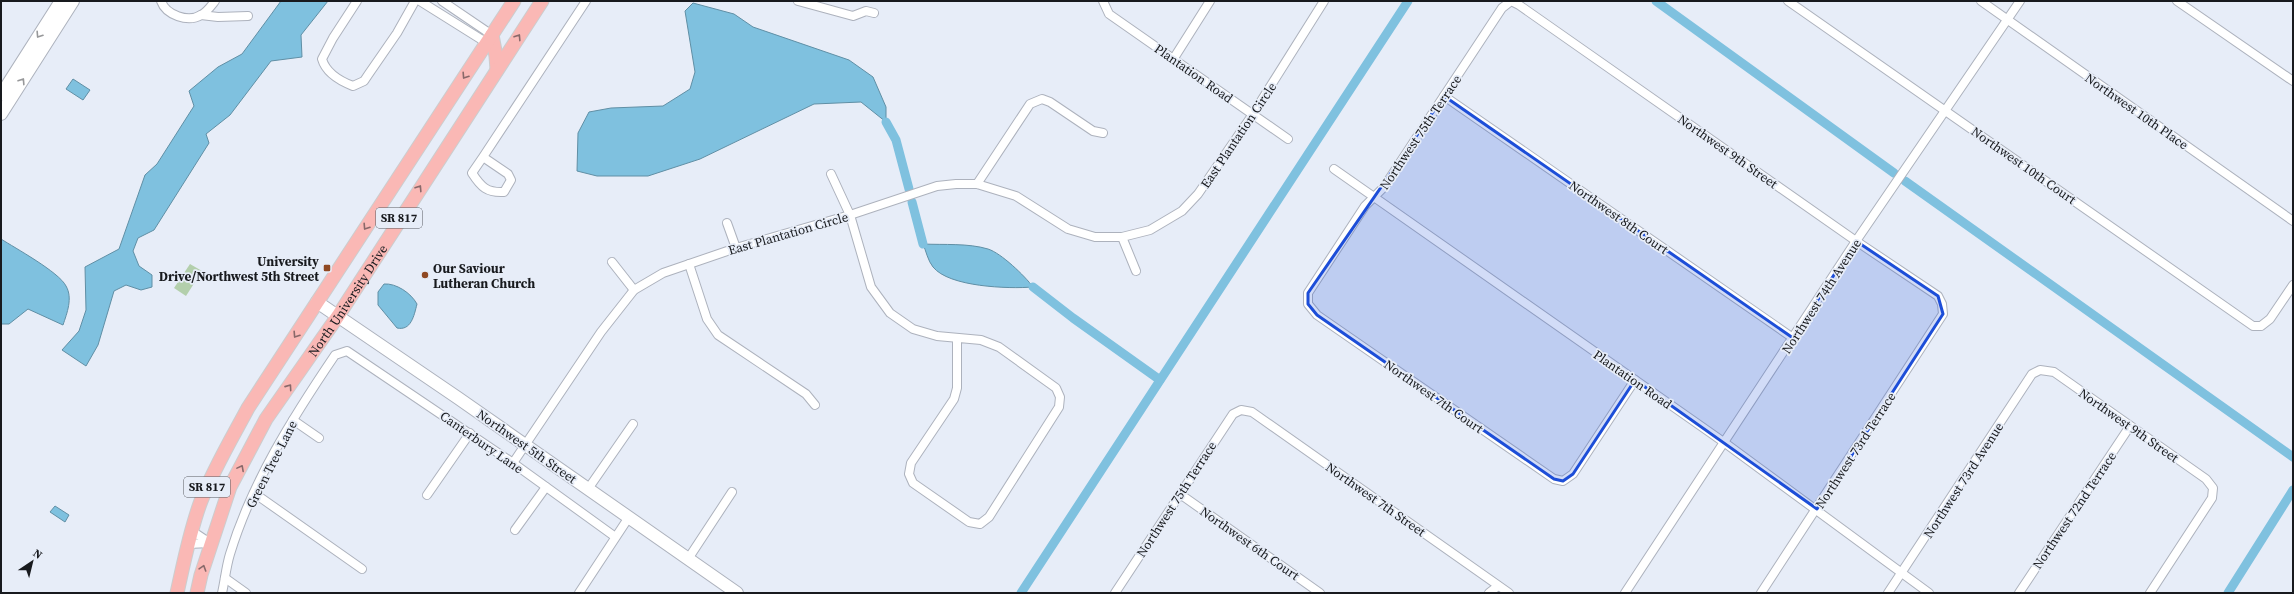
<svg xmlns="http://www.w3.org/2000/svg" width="2294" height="594" font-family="'Source Serif 4',serif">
<rect width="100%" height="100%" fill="#e7edf8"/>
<!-- green -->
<path fill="#b3cfac" d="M 190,264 L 202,271 L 186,296 L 174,288 Z"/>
<!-- water -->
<g fill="#7fc1df" stroke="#608fa5">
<path d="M 281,1 L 328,1 L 301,35 L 302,57 L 271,61 L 230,115 L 206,134 L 209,143 L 154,230 L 138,238 L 133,251 L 139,266 L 152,275 L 152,287 L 141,290 L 126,285 L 114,291 L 98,345 L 86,366 L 62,350 L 79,331 L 86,310 L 85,267 L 119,249 L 145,175 L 157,164 L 194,106 L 189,91 L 218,67 L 242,54 Z"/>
<path d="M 693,3 L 734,14 L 753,27 L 849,60 L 873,77 L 886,107 L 886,122 L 861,102 L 814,104 L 700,159 L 648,176 L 597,176 L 577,171 L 578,133 L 589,112 L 611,108 L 663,106 L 690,89 L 695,72 L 685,11 Z"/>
<path d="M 73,79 L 90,90 L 83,100 L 66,89 Z"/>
<path d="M 1,239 C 15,248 59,272 66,286 C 73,298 67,313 63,325 L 28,309 L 9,324 L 1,324 Z"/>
<path d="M 923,244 C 944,245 968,243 988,249 C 1001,253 1025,276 1033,287 C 1008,289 949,287 933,267 C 928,261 926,251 923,244 Z"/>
<path d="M 384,284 C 396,283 411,293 417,304 C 414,316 411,331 397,328 L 378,305 L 378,292 Z"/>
<path d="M 55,506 L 69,515 L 65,522 L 50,512 Z"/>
</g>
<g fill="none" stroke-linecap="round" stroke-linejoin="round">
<!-- canal -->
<g stroke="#7fc1df" stroke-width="9">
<path d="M 1656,1 L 1894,173"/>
<path d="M 886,122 L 896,140 L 909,189"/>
<path d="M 1905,181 L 2293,457"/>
<path d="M 912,202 L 923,244"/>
<path d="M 1033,287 L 1073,318 L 1160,380"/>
<path d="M 1021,593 L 1408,1"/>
<path d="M 2228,593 L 2293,490"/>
</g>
<!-- street casing -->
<g stroke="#adb2bd" stroke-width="10">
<g id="street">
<path d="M 161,1 C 166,15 188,23 201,15 C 207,12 211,6 215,1"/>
<path d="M 357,1 L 333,38 L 322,59 C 326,73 340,81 353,86 L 364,81 L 368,75 L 397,33 L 415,1"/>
<path d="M 420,1 L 487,43"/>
<path d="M 442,1 L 492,35"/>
<path d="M 798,1 L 853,16 L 866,11 L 874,13"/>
<path d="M 1103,1 L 1109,14 L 1288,139"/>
<path d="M 1788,1 L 2253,326 L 2261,326 L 2270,319 L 2293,285"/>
<path d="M 1981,1 L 2293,221"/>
<path d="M 2177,1 L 2293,81"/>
<path d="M 201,15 L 218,17 L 248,16"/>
<path d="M 1174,58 L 1210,1"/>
<path d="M 1444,96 L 1793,338"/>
<path d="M 483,157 L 508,174 L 511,180 L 504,192 C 487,193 481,187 472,173 L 483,157 L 586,1"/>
<path d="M 1334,169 L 1725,443 L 1929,593"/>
<path d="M 831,174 L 850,215 L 871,287 L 890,313 L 913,329 L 937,336 L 981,340 L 999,347 L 1056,388 L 1060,397 L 1059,407 L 989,517 L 980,524 L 969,522 L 913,483 L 909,474 L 911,463 L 954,399 L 957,388 L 957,338"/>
<path d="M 977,184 L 1030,104 L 1042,99 L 1050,102 L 1093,131 L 1103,133"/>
<path d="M 727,223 L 736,248"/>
<path d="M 612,262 L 634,290"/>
<path d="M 689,264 L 707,319 L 718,335 L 806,394 L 815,405"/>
<path d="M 1136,271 L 1122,237 L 1150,230 L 1182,211 L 1198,194 L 1253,114 L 1324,1"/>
<path d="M 1635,380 L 1573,474 L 1563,481 L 1554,479 L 1317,315 L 1308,304 L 1308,293 L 1365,206 L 1384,187 L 1502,8 L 1511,1 L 1519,5 L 1856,241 L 1938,296 L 1942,304 L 1943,314 L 1761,593"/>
<path d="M 293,420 L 319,438"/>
<path d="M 513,463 L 601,332 L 634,290 L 663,273 L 736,248 L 850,215 L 937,186 L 956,184 L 977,184 L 1016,196 L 1068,229 L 1095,237 L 1122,237"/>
<path d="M 588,489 L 633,424"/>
<path d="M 254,493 L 362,569"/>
<path d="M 1180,494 L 1320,593"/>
<path d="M 427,495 L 470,433"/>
<path d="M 515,530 L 546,487"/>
<path d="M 192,531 L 210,543"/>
<path d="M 188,544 L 211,543"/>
<path d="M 688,559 L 732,492"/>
<path d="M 225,578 L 246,593"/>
<path d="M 222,593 C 225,580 226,567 230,554 C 252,482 293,417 335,355 L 347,351 L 513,463 L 614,536"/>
<path d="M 579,593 L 629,517"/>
<path d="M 1115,593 L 1233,414 L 1241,410 L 1252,412 L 1509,593"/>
<path d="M 1489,593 L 1498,586"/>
<path d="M 1625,593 L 1856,241 L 2020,1"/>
<path d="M 1888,593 L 2032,374 L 2040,370 L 2054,372 L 2206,479 L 2213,488 L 2212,498 L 2150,593"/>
<path d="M 2019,593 L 2130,426"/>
</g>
</g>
<!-- secondary casing -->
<g stroke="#adb2bd" stroke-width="14">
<g id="secondary">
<path d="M 1,95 L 61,1"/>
<path d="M 1,114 L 73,1"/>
<path d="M 317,302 L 458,398 L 737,593"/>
</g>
</g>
<!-- primary casing -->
<g stroke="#cccdce" stroke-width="15">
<g id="primary">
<path d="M 492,35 L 496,56 L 497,70"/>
<path d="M 177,593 C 184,562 190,530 201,501 C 214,468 232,438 248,408 L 514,1"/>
<path id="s1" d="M 197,593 L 201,575 L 230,487 L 266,419 L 338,316 L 542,1"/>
</g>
</g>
<!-- street -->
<use href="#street" stroke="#fff" stroke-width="8"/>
<!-- secondary -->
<use href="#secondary" stroke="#fff" stroke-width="12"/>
<!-- primary -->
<use href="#primary" stroke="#fab8b5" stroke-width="13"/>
</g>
<!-- one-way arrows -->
<defs><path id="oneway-chevron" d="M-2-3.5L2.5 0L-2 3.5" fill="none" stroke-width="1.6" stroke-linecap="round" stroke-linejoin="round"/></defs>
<g stroke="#97989a">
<use href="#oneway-chevron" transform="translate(39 35) rotate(123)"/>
<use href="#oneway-chevron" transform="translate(22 81) rotate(-57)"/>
</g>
<g stroke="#89696a">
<use href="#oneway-chevron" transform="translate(518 37) rotate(-57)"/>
<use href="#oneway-chevron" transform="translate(465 76) rotate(123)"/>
<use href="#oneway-chevron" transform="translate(419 188) rotate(-57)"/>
<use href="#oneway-chevron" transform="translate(366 227) rotate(123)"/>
<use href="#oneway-chevron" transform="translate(296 335) rotate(123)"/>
<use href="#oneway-chevron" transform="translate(289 387) rotate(-55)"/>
<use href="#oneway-chevron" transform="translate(241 468) rotate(-62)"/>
<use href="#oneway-chevron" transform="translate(203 568) rotate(-72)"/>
</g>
<!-- marked area -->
<path fill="#1d4ed8" fill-opacity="0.2" stroke="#1d4ed8" stroke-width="3" stroke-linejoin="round" d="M 1444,96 L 1793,338 L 1856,241 L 1938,296 L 1943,314 L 1817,509 L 1635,380 L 1573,474 L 1563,481 L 1554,479 L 1317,315 L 1308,304 L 1308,293 Z"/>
<!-- markers -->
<g fill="#8f4822" stroke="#e7edf8" stroke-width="1.5">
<rect x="323" y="264" width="8" height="8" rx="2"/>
<circle cx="425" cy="275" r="4"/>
</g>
<g text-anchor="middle" stroke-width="3.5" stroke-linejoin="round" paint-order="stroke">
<!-- shield labels -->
<g fill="#e7edf8" stroke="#56595f" stroke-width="1">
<rect x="376" y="208" width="46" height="20" rx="3"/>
<rect x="184" y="477" width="46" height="20" rx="3"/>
</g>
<g font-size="12" font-weight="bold" fill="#181a1e">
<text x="399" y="222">SR 817</text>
<text x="207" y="491">SR 817</text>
</g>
<!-- street labels -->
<g font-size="13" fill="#181a1e" stroke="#e7edf8">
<text transform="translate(1194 73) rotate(35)" y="5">Plantation Road</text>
<text transform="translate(2137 111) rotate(35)" y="5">Northwest 10th Place</text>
<text transform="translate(1420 132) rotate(-56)" y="5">Northwest 75th Terrace</text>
<text transform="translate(1238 135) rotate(-56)" y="5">East Plantation Circle</text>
<text transform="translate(1728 151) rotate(35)" y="5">Northwest 9th Street</text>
<text transform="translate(2024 165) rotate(35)" y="5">Northwest 10th Court</text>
<text transform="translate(1619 217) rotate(35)" y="5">Northwest 8th Court</text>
<text transform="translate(788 233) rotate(-16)" y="5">East Plantation Circle</text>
<text transform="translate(1821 296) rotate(-57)" y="5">Northwest 74th Avenue</text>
<text dy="5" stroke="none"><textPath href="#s1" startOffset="332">North University Drive</textPath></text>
<text transform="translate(1633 379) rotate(35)" y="5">Plantation Road</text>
<text transform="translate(1434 396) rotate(35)" y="5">Northwest 7th Court</text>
<text transform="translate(2129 425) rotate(35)" y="5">Northwest 9th Street</text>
<text transform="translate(482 442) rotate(35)" y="5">Canterbury Lane</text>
<text transform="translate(527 446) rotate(35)" y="5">Northwest 5th Street</text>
<text transform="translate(1855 450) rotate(-57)" y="5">Northwest 73rd Terrace</text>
<text transform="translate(271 464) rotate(-63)" y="5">Green Tree Lane</text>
<text transform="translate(1963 480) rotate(-57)" y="5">Northwest 73rd Avenue</text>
<text transform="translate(1176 499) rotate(-57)" y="5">Northwest 75th Terrace</text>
<text transform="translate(1376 499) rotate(35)" y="5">Northwest 7th Street</text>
<text transform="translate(2074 510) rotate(-56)" y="5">Northwest 72nd Terrace</text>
<text transform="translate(1250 543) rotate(35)" y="5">Northwest 6th Court</text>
</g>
<!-- poi labels -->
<g font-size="13" font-weight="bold" fill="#181a1e" stroke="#e7edf8" text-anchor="end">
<text x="319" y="266">University<tspan x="319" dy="15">Drive/Northwest 5th Street</tspan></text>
<text x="433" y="273" text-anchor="start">Our Saviour<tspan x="433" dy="15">Lutheran Church</tspan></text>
</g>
</g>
<!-- border -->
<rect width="2294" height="594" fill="none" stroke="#181a1e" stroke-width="4"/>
<!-- north arrow -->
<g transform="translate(32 562) rotate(35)" stroke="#e7edf8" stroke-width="3" paint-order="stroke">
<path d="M0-3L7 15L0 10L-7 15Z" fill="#181a1e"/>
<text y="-6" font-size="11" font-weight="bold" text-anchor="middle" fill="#181a1e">N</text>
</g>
</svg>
